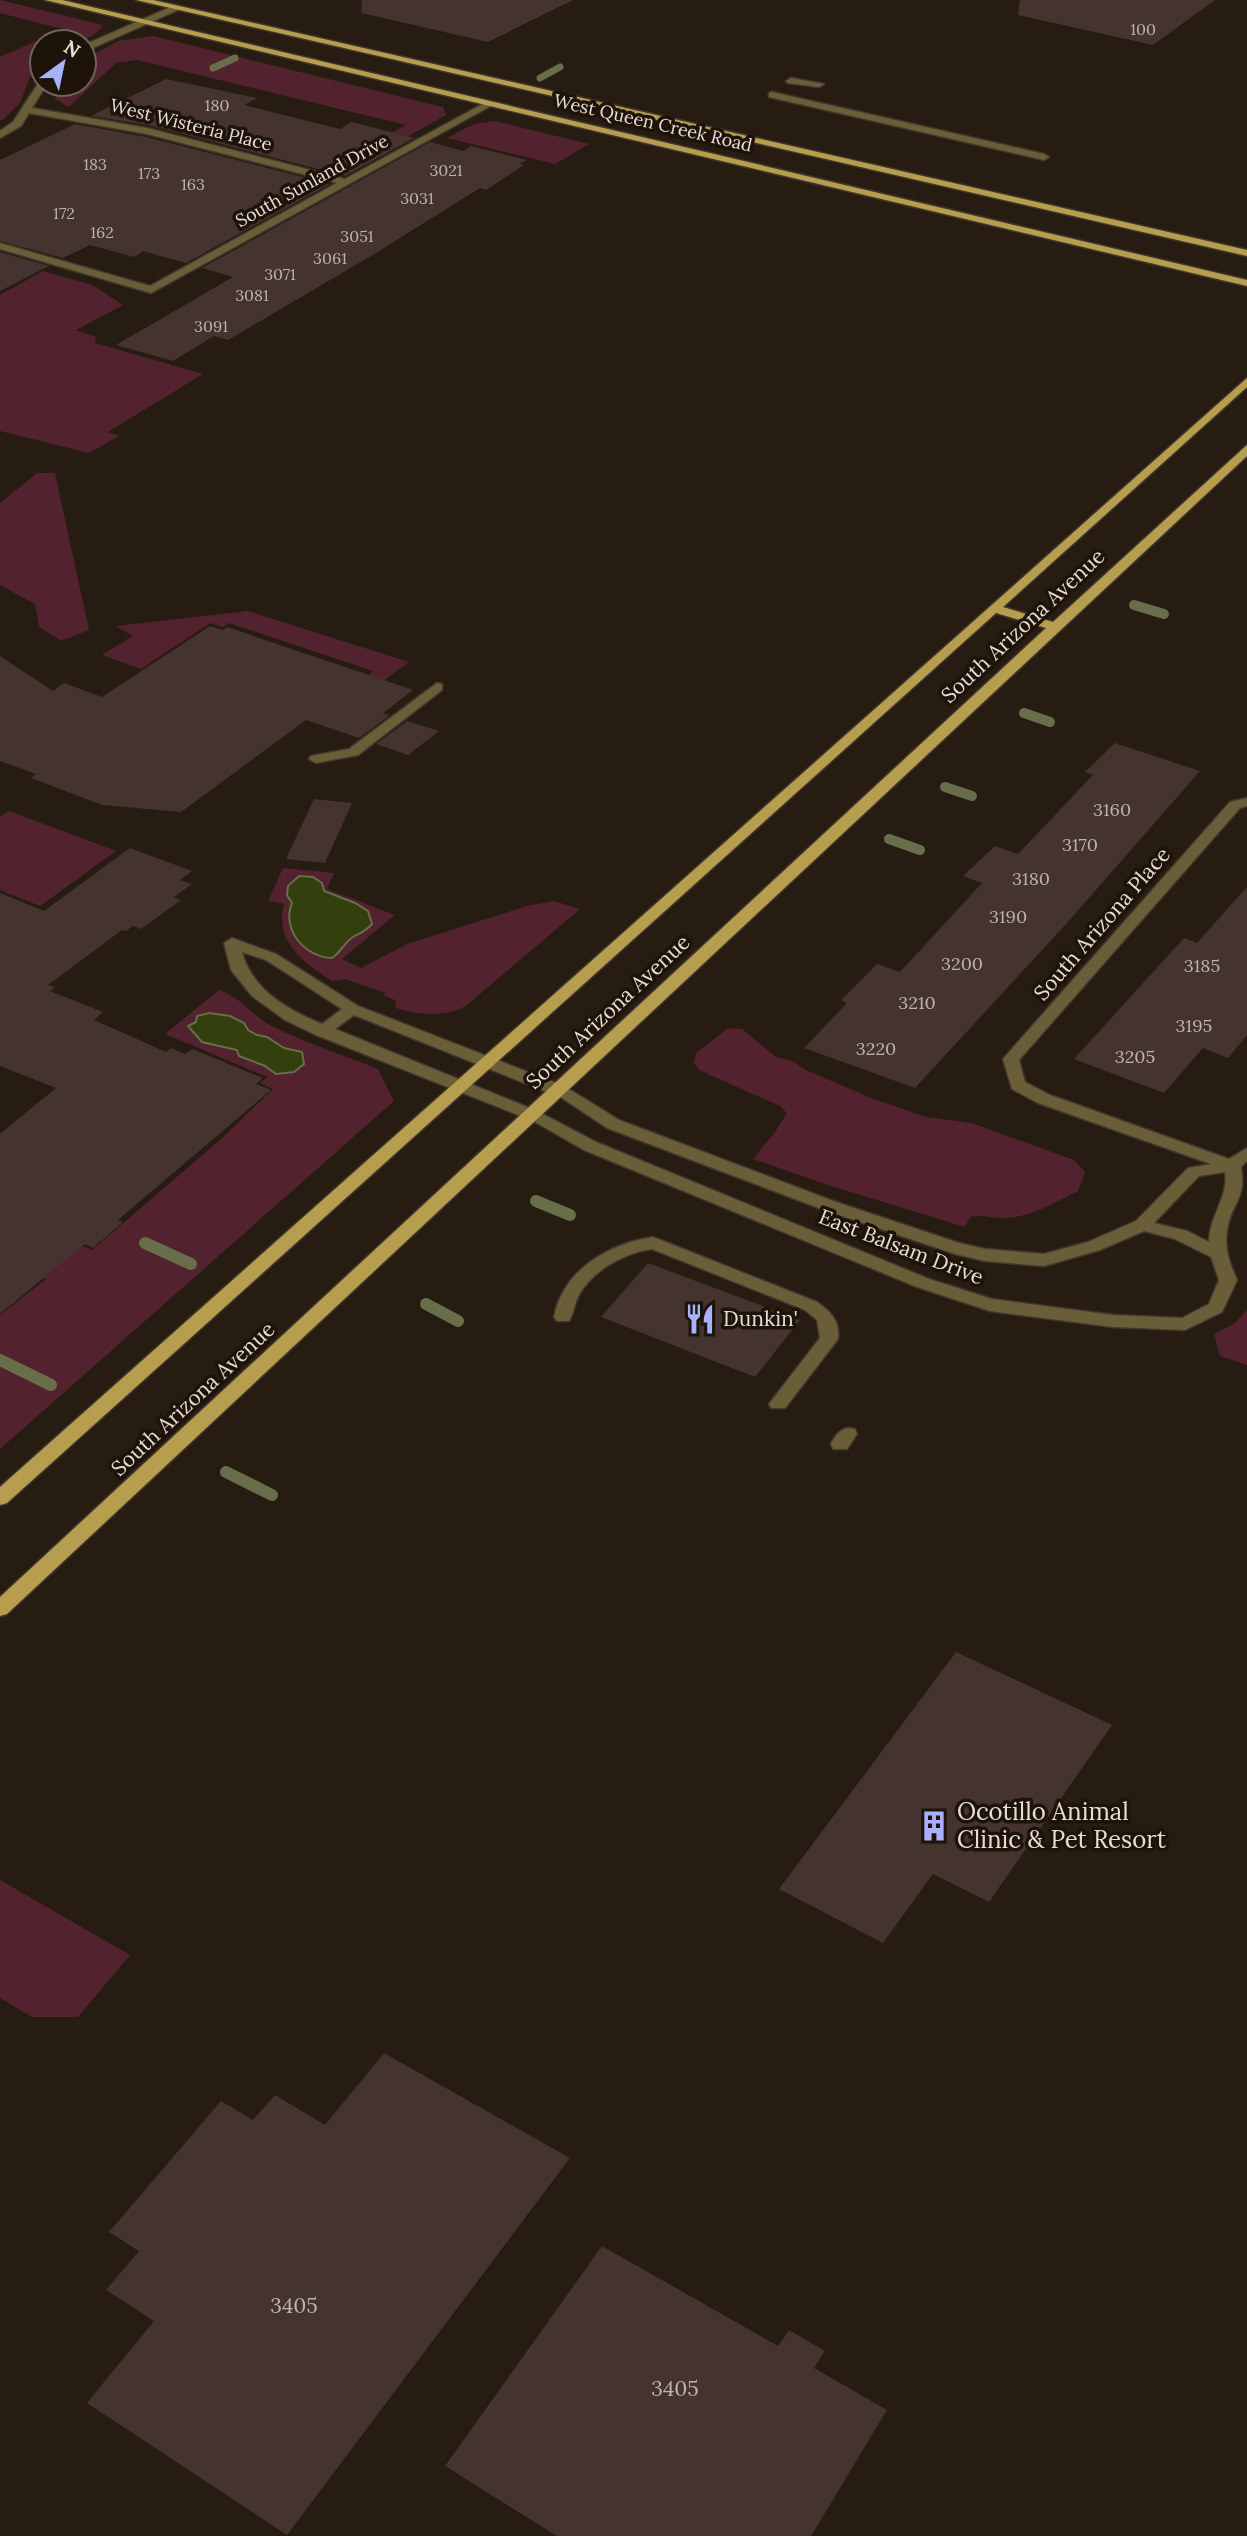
<svg xmlns="http://www.w3.org/2000/svg" width="1247" height="2536" font-family="Lora,serif">
<rect width="100%" height="100%" fill="#271c12"/>
<!-- green -->
<g fill="#53222f">
<path d="M 0,0 L 103,25 C 90,46 64,42 42,42 L 42,63 L 30,77 L 20,103 L 3,120 L 0,120 L 0,57 L 63,29 L 0,13 Z"/>
<path d="M 153,36 L 443,107 L 446,115 L 354,167 L 325,167 L 406,125 L 137,60 L 116,63 L 69,107 L 55,99 L 61,84 L 84,84 L 84,60 L 118,41 Z"/>
<path d="M 495,121 L 589,144 L 555,164 L 447,138 L 474,124 Z"/>
<path d="M 43,271 L 92,285 L 123,305 L 76,330 L 96,337 L 95,343 L 203,374 L 108,432 L 119,436 L 89,453 L 0,431 L 0,295 Z"/>
<path d="M 37,473 L 55,473 L 89,630 L 61,641 L 39,627 L 35,604 L 0,585 L 0,503 Z"/>
<path d="M 248,611 L 409,662 L 379,684 L 366,677 L 373,671 L 229,623 L 223,627 L 210,623 L 141,669 L 102,655 L 133,636 L 116,626 Z"/>
<path d="M 9,811 L 116,851 L 40,906 L 0,890 L 0,817 Z"/>
<path d="M 283,868 L 334,873 L 327,889 L 395,915 L 342,959 L 361,968 L 407,944 L 527,906 L 554,901 L 580,909 L 467,1005 C 446,1018 419,1015 396,1008 L 395,1000 L 384,996 L 385,993 L 345,979 L 332,981 C 304,962 274,942 284,904 L 268,901 Z"/>
<path d="M 219,990 C 240,996 252,1016 272,1026 C 306,1043 343,1055 378,1069 L 394,1101 L 0,1449 L 0,1315 L 46,1279 L 37,1274 L 75,1243 L 92,1250 L 221,1139 L 273,1089 L 260,1083 L 267,1077 L 165,1034 Z"/>
<path d="M 728,1028 L 742,1029 L 776,1057 L 792,1061 L 806,1070 L 871,1098 L 926,1117 L 972,1123 L 1074,1160 L 1085,1172 L 1078,1191 C 1054,1203 1030,1218 1003,1218 C 990,1218 982,1214 970,1217 L 965,1227 L 828,1185 L 753,1159 L 775,1132 L 787,1113 L 780,1106 L 699,1070 L 694,1063 L 696,1053 Z"/>
<path d="M 1247,1310 L 1247,1365 L 1220,1356 L 1214,1334 L 1235,1323 Z"/>
<path d="M 0,1880 L 130,1955 L 78,2017 L 32,2017 L 0,1998 Z"/>
</g>
<!-- water -->
<g fill="#333f0c" stroke="#686e49" stroke-width="2">
<path d="M 299,876 L 313,877 L 322,883 L 324,891 L 355,903 L 368,911 L 372,924 C 365,932 360,933 353,937 C 345,942 340,953 332,958 C 305,957 281,930 292,903 L 287,895 L 288,886 Z"/>
<path d="M 209,1013 L 230,1016 L 244,1023 L 248,1030 L 257,1035 L 267,1037 L 284,1048 L 302,1052 L 304,1064 L 294,1072 L 276,1074 L 265,1066 L 239,1056 L 237,1050 L 202,1042 L 188,1026 L 196,1022 L 197,1016 Z"/>
</g>
<g fill="none" stroke-linecap="round" stroke-linejoin="round">
<!-- stream-far2 -->
<g stroke="#686e49" stroke-width="7">
<path d="M 213,68 L 235,58"/>
<path d="M 540,78 L 560,67"/>
</g>
<!-- stream-far1 -->
<g stroke="#686e49" stroke-width="10">
<path d="M 1134,605 L 1164,614"/>
<path d="M 1024,713 L 1050,722"/>
<path d="M 945,787 L 972,796"/>
<path d="M 889,839 L 920,850"/>
</g>
<!-- stream -->
<g stroke="#686e49" stroke-width="12">
<path d="M 536,1201 L 570,1215"/>
<path d="M 145,1243 L 191,1264"/>
<path d="M 426,1304 L 458,1321"/>
<path d="M 0,1360 L 51,1385"/>
<path d="M 226,1472 L 272,1495"/>
</g>
</g>
<!-- building -->
<g fill="#44332f">
<path d="M 362,0 L 573,0 L 488,42 L 361,13 Z"/>
<path d="M 1020,0 L 1215,0 L 1153,45 L 1018,15 Z"/>
<path d="M 166,79 L 257,98 L 244,105 L 340,129 L 352,122 L 414,138 L 345,176 L 148,125 L 91,116 Z"/>
<path d="M 75,124 L 146,137 L 330,184 L 186,263 L 143,251 L 134,257 L 90,245 L 63,258 L 0,241 L 0,160 Z"/>
<path d="M 430,142 L 464,151 L 471,146 L 527,160 L 520,164 L 524,165 L 486,190 L 480,188 L 371,256 L 228,340 L 214,336 L 173,361 L 116,345 L 233,277 L 202,268 Z"/>
<path d="M 0,252 L 49,266 L 0,291 Z"/>
<path d="M 210,626 L 223,630 L 227,627 L 413,690 L 383,713 L 390,715 L 359,738 L 306,720 L 181,812 L 102,805 L 31,778 L 36,774 L 0,761 L 0,656 L 53,691 L 64,683 L 102,697 Z"/>
<path d="M 407,721 L 439,731 L 408,755 L 376,744 Z"/>
<path d="M 1115,743 L 1200,771 L 1067,923 L 915,1088 L 804,1048 L 847,1003 L 841,1000 L 877,964 L 900,972 L 982,883 L 963,876 L 995,846 L 1018,854 L 1093,775 L 1085,772 Z"/>
<path d="M 314,799 L 352,803 L 325,863 L 286,859 Z"/>
<path d="M 130,848 L 192,871 L 180,880 L 192,884 L 174,897 L 181,900 L 141,929 L 133,926 L 126,931 L 122,930 L 48,985 L 55,987 L 50,991 L 103,1012 L 94,1020 L 166,1052 L 171,1048 L 185,1054 L 192,1049 L 263,1078 L 256,1084 L 271,1090 L 118,1220 L 123,1222 L 93,1248 L 85,1244 L 0,1314 L 0,1134 L 56,1088 L 0,1066 L 0,893 L 44,911 Z"/>
<path d="M 1247,887 L 1247,1035 L 1228,1058 L 1203,1048 L 1164,1093 L 1074,1059 L 1184,938 L 1197,943 Z"/>
<path d="M 648,1263 L 800,1320 L 755,1377 L 601,1317 Z"/>
<path d="M 956,1652 L 1112,1725 L 989,1902 L 933,1874 L 883,1943 L 779,1889 Z"/>
<path d="M 384,2053 L 570,2158 L 287,2535 L 87,2403 L 154,2321 L 106,2290 L 139,2251 L 109,2232 L 221,2101 L 253,2120 L 275,2095 L 325,2125 Z"/>
<path d="M 602,2246 L 778,2346 L 789,2330 L 825,2351 L 814,2368 L 887,2410 L 811,2536 L 557,2536 L 445,2466 Z"/>
</g>
<g fill="none" stroke-linecap="round" stroke-linejoin="round">
<!-- service casing -->
<g stroke="#42372d" stroke-width="3">
<g id="service">
<path d="M 791,78 L 824,84 L 819,87 L 788,83 L 786,81 Z"/>
<path d="M 772,92 L 1044,154 L 1049,157 L 1044,160 L 769,97 L 769,93 Z"/>
<path d="M 437,683 L 442,684 L 442,690 L 358,755 L 316,763 L 309,759 L 311,756 L 349,749 Z"/>
<path d="M 232,938 L 276,954 L 358,1006 L 564,1086 L 566,1090 L 564,1094 L 552,1094 L 354,1015 L 335,1029 L 537,1111 L 539,1115 L 531,1120 L 316,1035 L 285,1020 L 252,996 L 231,970 L 224,943 ZM 242,952 L 266,960 L 342,1009 L 322,1024 C 288,1010 252,990 242,952 Z"/>
<path d="M 653,1237 L 817,1302 C 831,1312 840,1321 838,1339 L 785,1408 L 771,1408 L 769,1404 L 820,1338 L 817,1320 L 805,1310 L 652,1249 C 624,1253 593,1270 579,1295 C 574,1304 574,1313 569,1321 L 557,1321 L 554,1317 C 563,1270 608,1244 653,1237 Z"/>
<path d="M 848,1428 L 855,1429 L 857,1434 L 847,1449 L 833,1449 L 831,1444 C 835,1436 839,1430 848,1428 Z"/>
</g>
</g>
<!-- minor casing -->
<g stroke="#42372d" stroke-width="3">
<g id="minor">
<path d="M 175,5 L 180,8 L 178,10 L 84,52 L 84,45 Z"/>
<path d="M 42,81 L 42,84 L 47,84 L 32,108 L 147,128 L 345,179 L 488,101 L 496,103 L 151,293 L 0,249 L 0,243 L 150,286 L 337,183 L 147,134 L 29,113 L 21,126 L 0,138 L 0,131 L 13,122 L 39,82 Z"/>
<path d="M 1247,798 L 1247,806 L 1240,808 L 1019,1060 L 1025,1082 L 1050,1095 L 1229,1159 L 1247,1148 L 1247,1161 L 1241,1167 C 1247,1200 1231,1202 1227,1231 C 1224,1249 1230,1264 1237,1280 L 1222,1312 L 1185,1330 L 1113,1327 L 990,1311 L 917,1287 L 584,1150 L 523,1115 L 525,1111 L 537,1111 L 596,1142 L 929,1279 L 992,1299 L 1113,1315 L 1182,1318 L 1209,1304 L 1219,1280 L 1211,1257 L 1175,1239 L 1144,1231 L 1100,1250 L 1044,1266 L 985,1261 L 955,1254 L 824,1210 L 607,1128 L 550,1090 L 558,1085 L 564,1086 L 619,1120 L 836,1202 L 959,1243 L 985,1249 L 1044,1254 L 1088,1242 L 1136,1221 L 1188,1168 L 1211,1164 L 1038,1103 L 1012,1089 L 1003,1059 L 1230,802 ZM 1225,1172 C 1229,1196 1209,1217 1209,1242 L 1187,1231 L 1154,1223 L 1199,1176 Z"/>
</g>
</g>
<!-- primary casing -->
<g stroke="#42372d" stroke-width="3">
<g id="primary">
<path d="M 45,0 L 62,0 L 1247,280 L 1247,286 Z"/>
<path d="M 136,0 L 153,0 L 1247,250 L 1247,256 Z"/>
<path d="M 1247,378 L 1247,387 L 1003,607 L 1053,622 L 1247,445 L 1247,456 L 7,1614 L 0,1616 L 0,1597 L 1046,628 L 996,613 L 7,1503 L 0,1505 L 0,1487 Z"/>
</g>
</g>
<!-- service -->
<use href="#service" fill="#6a5e39" fill-rule="evenodd"/>
<!-- minor -->
<use href="#minor" fill="#6a5e39" fill-rule="evenodd"/>
<!-- primary -->
<use href="#primary" fill="#b79e4e" fill-rule="evenodd"/>
</g>
<!-- icons -->
<defs>
<g id="restaurant-bare" transform="scale(2.415)"><path d="M-5-6h1v4h1v-4h1v4h1v-4h1v5L-1.5 .5V6h-2V.5L-5-1ZM5-6V6H3V1.5H1.5Q1.5-4 5-6Z" fill="#a7b1fc" stroke="#1d1309" stroke-width="2.5" paint-order="stroke"/></g>
<g id="building-bare" transform="scale(2.415)"><path d="M-4-6H4V6H1V3H-1V6H-4ZM-2.5-4.3h1.7v1.8h-1.7ZM.8-4.3h1.7v1.8H.8ZM-2.5-1h1.7V.8h-1.7ZM.8-1h1.7V.8H.8Z" fill="#a7b1fc" stroke="#1d1309" stroke-width="2.5" paint-order="stroke"/></g>
</defs>
<g fill-rule="evenodd">
<use href="#restaurant-bare" x="700" y="1319"/>
<use href="#building-bare" x="934" y="1826"/>
</g>
<g text-anchor="middle" stroke-width="7" stroke-linejoin="round" paint-order="stroke">
<!-- far-number labels -->
<g font-size="16" fill="#bdb2ac">
<text x="1143" y="35">100</text>
<text x="217" y="111">180</text>
<text x="95" y="170">183</text>
<text x="446" y="176">3021</text>
<text x="149" y="179">173</text>
<text x="193" y="190">163</text>
<text x="417" y="204">3031</text>
<text x="64" y="219">172</text>
<text x="102" y="238">162</text>
<text x="357" y="242">3051</text>
<text x="330" y="264">3061</text>
<text x="280" y="280">3071</text>
<text x="252" y="301">3081</text>
<text x="211" y="332">3091</text>
</g>
<!-- far-street labels -->
<g font-size="18" fill="#e5ddd6" stroke="#1d1309">
<text transform="translate(653 123) rotate(13)" y="6">West Queen Creek Road</text>
<text transform="translate(191 125) rotate(14)" y="6">West Wisteria Place</text>
<text transform="translate(312 181) rotate(-29)" y="6">South Sunland Drive</text>
</g>
<!-- number labels -->
<g font-size="18" fill="#bdb2ac">
<text x="1112" y="816">3160</text>
<text x="1080" y="851">3170</text>
<text x="1031" y="885">3180</text>
<text x="1008" y="923">3190</text>
<text x="962" y="970">3200</text>
<text x="1202" y="972">3185</text>
<text x="917" y="1009">3210</text>
<text x="1194" y="1032">3195</text>
<text x="876" y="1055">3220</text>
<text x="1135" y="1063">3205</text>
</g>
<!-- street labels -->
<g font-size="21" fill="#e5ddd6" stroke="#1d1309">
<text transform="translate(1023 626) rotate(-43)" y="7">South Arizona Avenue</text>
<text transform="translate(1102 924) rotate(-49)" y="7">South Arizona Place</text>
<text transform="translate(608 1012) rotate(-43)" y="7">South Arizona Avenue</text>
<text transform="translate(901 1247) rotate(21)" y="7">East Balsam Drive</text>
<text transform="translate(193 1399) rotate(-43)" y="7">South Arizona Avenue</text>
</g>
<!-- poi labels -->
<g font-size="21" fill="#e5ddd6" stroke="#1d1309" text-anchor="start">
<text x="723" y="1326">Dunkin'</text>
</g>
<!-- near-number labels -->
<g font-size="21" fill="#bdb2ac">
<text x="294" y="2313">3405</text>
<text x="675" y="2396">3405</text>
</g>
<!-- near-poi labels -->
<g font-size="24" fill="#e5ddd6" stroke="#1d1309" text-anchor="start">
<text x="957" y="1820">Ocotillo Animal<tspan x="957" dy="28">Clinic &amp; Pet Resort</tspan></text>
</g>
</g>
<!-- north arrow -->
<g transform="translate(63 63) rotate(33)"><circle r="33" fill="#1d1309" stroke="#6d645b" stroke-width="2"/>
<path d="M0-5L12 26L0 18L-12 26Z" fill="#a7b1fc"/>
<text y="-10" font-size="19" font-weight="bold" text-anchor="middle" fill="#e5ddd6">N</text>
</g>
</svg>
